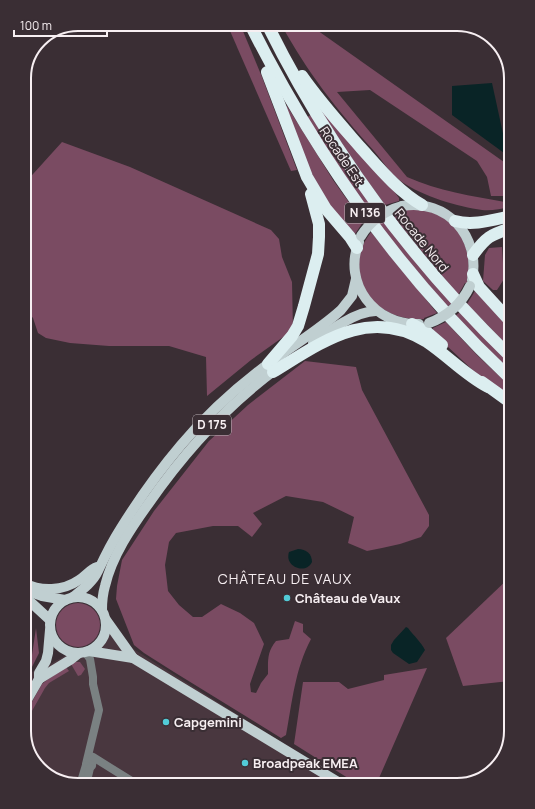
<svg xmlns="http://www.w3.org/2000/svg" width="535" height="809" font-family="Manrope,sans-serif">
<rect width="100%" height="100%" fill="#3a2e34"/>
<!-- built -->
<path fill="#49373f" d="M 105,631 L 276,739 L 350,785 L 75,785 L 51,778 L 31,758 L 24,731 L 24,674 L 42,669 L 73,651 L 88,651 L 96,646 Z"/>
<!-- green -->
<g fill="#7a4b62">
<path d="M 227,24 L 240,24 L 262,77 L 297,170 L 291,171 Z"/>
<path d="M 281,24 L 310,24 L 314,28 L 511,167 L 511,196 L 491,196 L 487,177 L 477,161 L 370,90 L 337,92 L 407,177 C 438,191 472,196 505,202 L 509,204 L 509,207 C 501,209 491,211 482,210 C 459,207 422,196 402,182 C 392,176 382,160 374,151 C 337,110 307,72 281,24 Z"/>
<path d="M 315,102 L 390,186 L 399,198 L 399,201 L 385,205 L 349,155 Z"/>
<path d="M 287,106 L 333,180 L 363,222 L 355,234 L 340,220 L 313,182 L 284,107 Z"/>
<path d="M 312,114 L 376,211 L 371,215 L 306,118 Z"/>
<path d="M 62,142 L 130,167 L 271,230 L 279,239 L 282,257 L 292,282 L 293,330 L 251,360 L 207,396 L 206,357 L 169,346 L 109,346 L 70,343 L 46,338 L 38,333 L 33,318 L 24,308 L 24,184 Z"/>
<path d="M 408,209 C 415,210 421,209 427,211 C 460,219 474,252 467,283 L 465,283 L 458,295 L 392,215 L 393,213 Z"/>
<path d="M 383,220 L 452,303 L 447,307 L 378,224 Z"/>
<path d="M 371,232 L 437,313 L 424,318 L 424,319 C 385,322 353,294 360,253 C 361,246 367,238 371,232 Z"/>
<path d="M 502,247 L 504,279 L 497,290 L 493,290 L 483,281 L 485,255 L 489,248 Z"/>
<path d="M 475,291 L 511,329 L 511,349 L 467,304 Z"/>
<path d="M 460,312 L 511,363 L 511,373 L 455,316 Z"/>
<path d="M 446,322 L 477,355 L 511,387 L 511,400 L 478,375 L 432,332 L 433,328 Z"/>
<path d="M 305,361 L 356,367 L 362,390 L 429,515 L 429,526 L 421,537 L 400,544 L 382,548 L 367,551 L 348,543 L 354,517 L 323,502 L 286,496 L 253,513 L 262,524 L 252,537 L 238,526 L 213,526 L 176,533 L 169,542 L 165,565 L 168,591 L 179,605 L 193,617 L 202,617 L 221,604 L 240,613 L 254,623 L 264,644 L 250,684 L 251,692 L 256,693 L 261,683 L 268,674 C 268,660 267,652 276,641 L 289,639 L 295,621 L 303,624 L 303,632 L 311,639 C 295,669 292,703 286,735 L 281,738 L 174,672 L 144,653 L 134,645 L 116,599 L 117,586 L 122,560 L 154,511 L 209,441 L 248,405 Z"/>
<path d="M 511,576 L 511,681 L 463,686 L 446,638 Z"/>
<circle cx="78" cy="625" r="22"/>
<path d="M 36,628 L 39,653 L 24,683 L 24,670 L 32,655 Z"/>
<path d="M 75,662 L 80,662 L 85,669 L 81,675 L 78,676 L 71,664 Z"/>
<path d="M 66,667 L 69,671 L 49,683 L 45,688 L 24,725 L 24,716 L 42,684 L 47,680 Z"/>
<path d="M 427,668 L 376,785 L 359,785 L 294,744 L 303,682 L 339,682 L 348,689 L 384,680 L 384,675 Z"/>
</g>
<!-- water -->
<g fill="#092426">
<path d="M 492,83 L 507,152 L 504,153 L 452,115 L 452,86 Z"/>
<path d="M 298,549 C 306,549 312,554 312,562 C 306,575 284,567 289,552 Z"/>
<path d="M 406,627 L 408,628 C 414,636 421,642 425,650 L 417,662 L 409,664 L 393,653 L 391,650 L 391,645 L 394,640 Z"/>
</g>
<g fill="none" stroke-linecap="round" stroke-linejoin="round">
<!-- minor -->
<g stroke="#7a8182" stroke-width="8">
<path d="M 85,652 L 90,659 L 93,677 L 93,684 L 99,710 L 86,764 L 86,766 L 89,768 L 92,766 L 93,758 L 91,756 L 89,756"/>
<path d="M 93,757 L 138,785"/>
<path d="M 80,785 L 86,765"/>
<path d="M 86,785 L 90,768"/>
</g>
<!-- major -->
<g stroke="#c0cfd1" stroke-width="10">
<path d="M 402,206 C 447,198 481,237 472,280"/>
<path d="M 359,242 C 342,283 375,326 419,324"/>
<path d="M 313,343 C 329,331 356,311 376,311"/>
<path d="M 24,583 C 41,592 63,591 79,580 C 86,576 90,569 97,567"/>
<path d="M 28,591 L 42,596 L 65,600"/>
<path d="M 24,596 L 50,620"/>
<path d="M 73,597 C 82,590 93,582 98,571 C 105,556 112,542 121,528 C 139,499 159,471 181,445 C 207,414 236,388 268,364 C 292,346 319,330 341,310 L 352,296 L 356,279"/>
<circle cx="78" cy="625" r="28"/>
<path d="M 102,610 C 102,602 103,593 105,586 C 112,556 131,528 149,503 C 185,451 227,405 279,367"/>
<path d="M 106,620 L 133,658"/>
<path d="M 89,651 L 133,658 L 343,785"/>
<path d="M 39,679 L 70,660 L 79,653"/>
<path d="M 24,705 L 39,679 L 39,673 L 46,661 L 48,653 L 50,630"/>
</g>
<!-- highway -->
<g stroke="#dceef0" stroke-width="12">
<path d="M 250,24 C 316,156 403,278 511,379"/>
<path d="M 267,24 C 329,149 411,260 511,357"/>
<path d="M 267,72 L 307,177 L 326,209 L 350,237 L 357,248"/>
<path d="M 302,76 C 320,102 341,125 361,148 C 380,169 398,191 422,205"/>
<path d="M 455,221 C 473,226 492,220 511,216"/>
<path d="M 473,255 C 486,237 490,235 511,228"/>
<path d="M 473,274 L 479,287 L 511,322"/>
<path d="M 412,324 L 428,333 L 442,345"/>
<path d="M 268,364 L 292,336 L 298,326 L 304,306 L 318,254 L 319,237 L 319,224 L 311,194"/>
<path d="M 273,372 C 322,342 369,306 427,342 C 448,356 465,375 488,387"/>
<path d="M 482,382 L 511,403"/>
</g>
<!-- major-bridge -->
<g stroke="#c0cfd1" stroke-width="10">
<path d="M 361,236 C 371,220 384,211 402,206"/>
<path d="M 429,323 C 448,316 461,305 470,286"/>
</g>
</g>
<!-- markers -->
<g fill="#52cbd7" stroke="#3a2e34" stroke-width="1.5">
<circle cx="287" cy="598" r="4"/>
<circle cx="166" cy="722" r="4"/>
<circle cx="245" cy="763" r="4"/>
</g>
<g text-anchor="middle" stroke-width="4" stroke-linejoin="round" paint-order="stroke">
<!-- shield labels -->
<g fill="#3a2e34" stroke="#beb5b9" stroke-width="1">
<rect x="345" y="203" width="40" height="20" rx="3"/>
<rect x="193" y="415" width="38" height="20" rx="3"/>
</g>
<g font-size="12" font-weight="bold" fill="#f7eff2">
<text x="365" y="217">N 136</text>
<text x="212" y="429">D 175</text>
</g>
<!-- street labels -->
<g font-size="13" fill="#f7eff2" stroke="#3a2e34">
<text transform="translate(342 156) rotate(56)" y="5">Rocade Est</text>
<text transform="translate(422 240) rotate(51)" y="5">Rocade Nord</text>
</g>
<!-- poi labels -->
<g font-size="13" font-weight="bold" fill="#f7eff2" stroke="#3a2e34" text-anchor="start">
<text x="295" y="603">Château de Vaux</text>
<text x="174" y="727">Capgemini</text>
<text x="253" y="768">Broadpeak EMEA</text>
</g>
<!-- neighbourhood labels -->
<g font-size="14" letter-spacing="1" fill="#f7eff2" stroke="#3a2e34">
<text x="285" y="584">CHÂTEAU DE VAUX</text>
</g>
</g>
<!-- crop -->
<path d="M0 0H535V809H0ZM78 31H457A47 47 0 0 1 504 78V731A47 47 0 0 1 457 778H78A47 47 0 0 1 31 731V78A47 47 0 0 1 78 31Z" fill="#3a2e34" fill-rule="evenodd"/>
<path fill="none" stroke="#f7eff2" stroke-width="2" d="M78 31H457A47 47 0 0 1 504 78V731A47 47 0 0 1 457 778H78A47 47 0 0 1 31 731V78A47 47 0 0 1 78 31Z"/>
<!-- scale -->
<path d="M14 30v6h93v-6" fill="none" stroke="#f7eff2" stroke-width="2"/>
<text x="20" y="30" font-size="12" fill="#f7eff2" stroke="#3a2e34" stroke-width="3" paint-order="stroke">100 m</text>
</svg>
